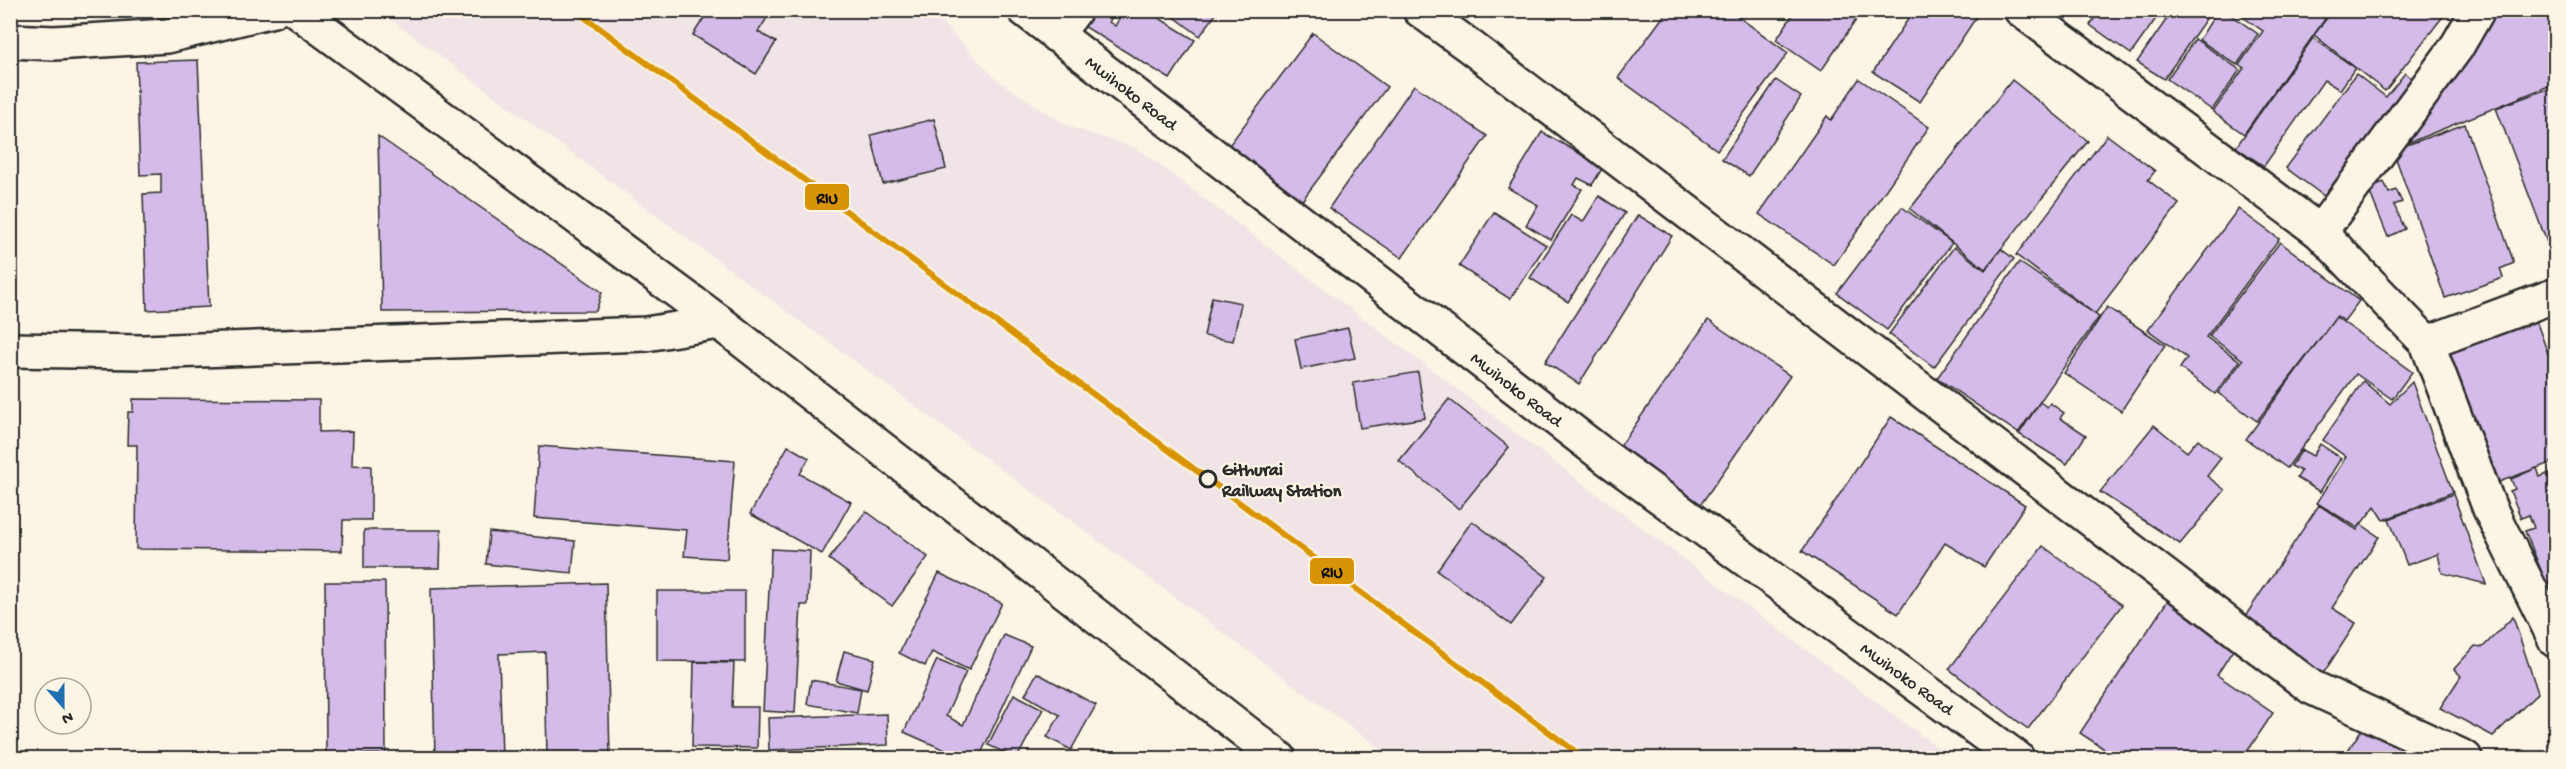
<svg xmlns="http://www.w3.org/2000/svg" width="2566" height="769" font-family="'Gochi Hand',sans-serif">
<rect width="100%" height="100%" fill="#fcf5e5"/>
<filter id="ink" filterUnits="userSpaceOnUse"><feTurbulence type="fractalNoise" baseFrequency=".0167" numOctaves="2"/><feDisplacementMap in="SourceGraphic" scale="12" xChannelSelector="R" yChannelSelector="G"/><feConvolveMatrix kernelMatrix="1 2 1 2 8 2 1 2 1" color-interpolation-filters="sRGB"/></filter>
<g filter="url(#ink)">
<!-- built -->
<path fill="#f0e4e6" d="M 379,11 L 931,11 L 997,80 L 1068,126 L 1138,149 L 1642,528 L 1952,758 L 1393,758 Z"/>
<!-- building -->
<g fill="#d4bbe9" stroke="#2b2b2b" stroke-width="1.5">
<path d="M 709,10 L 772,10 L 758,32 L 776,42 L 756,74 L 693,35 Z"/>
<path d="M 1091,10 L 1116,10 L 1109,22 L 1115,26 L 1124,10 L 1146,10 L 1195,40 L 1170,79 L 1082,25 Z"/>
<path d="M 1165,10 L 1217,10 L 1218,11 L 1200,36 Z"/>
<path d="M 1434,10 L 1465,10 L 1454,25 Z"/>
<path d="M 1668,10 L 1729,10 L 1788,53 L 1717,150 L 1618,78 Z"/>
<path d="M 1796,10 L 1863,10 L 1821,71 L 1776,40 Z"/>
<path d="M 1914,10 L 1981,10 L 1920,102 L 1873,72 Z"/>
<path d="M 2072,10 L 2090,10 L 2083,19 Z"/>
<path d="M 2100,10 L 2162,10 L 2131,54 L 2090,25 Z"/>
<path d="M 2173,10 L 2212,10 L 2164,79 L 2137,62 Z"/>
<path d="M 2218,10 L 2224,10 L 2258,34 L 2237,65 L 2199,40 Z"/>
<path d="M 2233,10 L 2313,10 L 2325,19 L 2244,134 L 2213,112 L 2244,68 L 2239,65 L 2263,31 Z"/>
<path d="M 2314,10 L 2333,10 L 2326,20 Z"/>
<path d="M 2333,10 L 2448,10 L 2385,91 L 2314,35 Z"/>
<path d="M 2489,10 L 2556,10 L 2556,83 L 2408,143 L 2402,142 Z"/>
<path d="M 1313,33 L 1387,87 L 1301,202 L 1227,148 Z"/>
<path d="M 2313,38 L 2355,68 L 2340,90 L 2324,80 L 2264,166 L 2236,147 Z"/>
<path d="M 2195,39 L 2240,70 L 2212,110 L 2167,79 Z"/>
<path d="M 198,60 L 209,307 L 147,310 L 143,194 L 161,193 L 161,174 L 140,175 L 136,62 Z"/>
<path d="M 2405,73 L 2420,84 L 2332,202 L 2286,168 L 2356,74 L 2386,97 Z"/>
<path d="M 1859,79 L 1929,127 L 1834,265 L 1759,214 L 1827,116 L 1831,120 Z"/>
<path d="M 1776,80 L 1801,97 L 1749,176 L 1722,159 Z"/>
<path d="M 2012,80 L 2088,141 L 1985,269 L 1910,209 Z"/>
<path d="M 1414,85 L 1487,136 L 1402,258 L 1329,208 Z"/>
<path d="M 2556,86 L 2556,242 L 2548,245 L 2496,108 Z"/>
<path d="M 934,119 L 946,169 L 883,184 L 871,135 Z"/>
<path d="M 2465,124 L 2514,263 L 2500,269 L 2503,278 L 2445,298 L 2393,150 Z"/>
<path d="M 1542,132 L 1603,167 L 1592,185 L 1578,178 L 1574,185 L 1582,189 L 1551,240 L 1526,225 L 1538,205 L 1508,188 Z"/>
<path d="M 2107,135 L 2155,171 L 2148,180 L 2179,204 L 2095,314 L 2016,255 Z"/>
<path d="M 378,136 L 602,292 L 596,311 L 382,312 Z"/>
<path d="M 2384,182 L 2389,193 L 2396,190 L 2402,202 L 2394,205 L 2405,229 L 2388,237 L 2368,188 Z"/>
<path d="M 1599,196 L 1625,213 L 1568,302 L 1530,278 L 1571,215 L 1583,222 Z"/>
<path d="M 1902,207 L 1952,243 L 1887,330 L 1837,293 Z"/>
<path d="M 2238,209 L 2279,239 L 2206,337 L 2240,361 L 2215,394 L 2180,368 L 2187,358 L 2148,330 Z"/>
<path d="M 1494,212 L 1546,245 L 1510,299 L 1459,266 Z"/>
<path d="M 1638,215 L 1672,236 L 1579,384 L 1545,362 Z"/>
<path d="M 2280,242 L 2359,301 L 2344,321 L 2337,316 L 2257,421 L 2218,393 L 2243,360 L 2209,336 Z"/>
<path d="M 1954,247 L 1985,270 L 2001,249 L 2014,259 L 1934,367 L 1889,334 Z"/>
<path d="M 2019,262 L 2099,317 L 2018,433 L 1937,378 Z"/>
<path d="M 1212,297 L 1241,303 L 1233,341 L 1204,336 Z"/>
<path d="M 2107,307 L 2165,345 L 2121,411 L 2064,373 Z"/>
<path d="M 2533,312 L 2556,376 L 2556,461 L 2488,486 L 2437,346 Z"/>
<path d="M 2336,317 L 2412,372 L 2392,399 L 2356,374 L 2287,468 L 2246,439 Z"/>
<path d="M 1708,320 L 1790,376 L 1701,504 L 1619,448 Z"/>
<path d="M 1348,328 L 1355,358 L 1301,369 L 1295,339 Z"/>
<path d="M 1418,372 L 1425,418 L 1360,428 L 1353,383 Z"/>
<path d="M 2363,381 L 2390,404 L 2412,382 L 2453,492 L 2384,520 L 2375,506 L 2358,528 L 2317,503 L 2346,457 L 2323,440 Z"/>
<path d="M 133,399 L 319,400 L 319,432 L 353,431 L 352,465 L 371,466 L 371,520 L 343,520 L 342,551 L 136,549 L 137,445 L 127,445 L 128,412 L 133,412 Z"/>
<path d="M 1449,399 L 1509,447 L 1459,509 L 1399,461 Z"/>
<path d="M 2040,402 L 2047,407 L 2050,403 L 2064,413 L 2060,418 L 2086,435 L 2067,464 L 2019,434 Z"/>
<path d="M 1891,417 L 2025,505 L 1984,567 L 1945,543 L 1898,614 L 1802,551 Z"/>
<path d="M 2154,425 L 2187,452 L 2198,439 L 2221,458 L 2207,476 L 2225,490 L 2180,544 L 2100,492 Z"/>
<path d="M 2320,444 L 2341,458 L 2320,492 L 2297,478 L 2301,471 L 2291,466 L 2302,450 L 2313,456 Z"/>
<path d="M 539,446 L 735,461 L 727,559 L 684,556 L 687,530 L 534,518 Z"/>
<path d="M 788,446 L 809,458 L 800,474 L 851,502 L 822,554 L 750,514 Z"/>
<path d="M 2537,468 L 2540,477 L 2552,472 L 2556,480 L 2556,582 L 2547,585 L 2525,531 L 2534,528 L 2529,515 L 2521,518 L 2510,491 L 2515,489 L 2511,479 Z"/>
<path d="M 2453,494 L 2486,584 L 2442,573 L 2438,554 L 2407,565 L 2389,519 Z"/>
<path d="M 2319,505 L 2357,530 L 2361,524 L 2379,537 L 2332,608 L 2356,623 L 2319,680 L 2238,627 Z"/>
<path d="M 866,511 L 928,557 L 892,606 L 829,559 Z"/>
<path d="M 1472,521 L 1547,577 L 1511,625 L 1437,570 Z"/>
<path d="M 364,530 L 441,530 L 440,568 L 364,568 Z"/>
<path d="M 489,532 L 575,541 L 572,573 L 486,564 Z"/>
<path d="M 2043,546 L 2122,605 L 2028,729 L 1949,669 Z"/>
<path d="M 771,549 L 810,551 L 808,605 L 801,605 L 795,713 L 763,711 Z"/>
<path d="M 939,573 L 1002,603 L 969,670 L 932,652 L 925,666 L 899,653 Z"/>
<path d="M 325,582 L 385,582 L 386,754 L 326,755 Z"/>
<path d="M 606,583 L 610,758 L 547,758 L 545,652 L 499,654 L 502,758 L 435,758 L 431,588 Z"/>
<path d="M 657,591 L 745,591 L 745,662 L 657,661 Z"/>
<path d="M 2170,597 L 2238,642 L 2217,675 L 2273,713 L 2243,758 L 2118,758 L 2080,733 Z"/>
<path d="M 2513,617 L 2538,693 L 2493,736 L 2440,708 L 2461,676 L 2454,669 L 2475,646 L 2483,647 Z"/>
<path d="M 1004,635 L 1031,646 L 979,758 L 963,758 L 904,732 L 937,660 L 966,672 L 946,716 L 963,725 Z"/>
<path d="M 844,651 L 875,659 L 867,690 L 836,681 Z"/>
<path d="M 694,662 L 734,663 L 732,707 L 758,707 L 757,748 L 692,747 Z"/>
<path d="M 1037,673 L 1096,705 L 1071,750 L 1047,737 L 1060,715 L 1025,695 Z"/>
<path d="M 811,680 L 861,689 L 857,713 L 807,704 Z"/>
<path d="M 1014,694 L 1043,709 L 1017,758 L 988,745 Z"/>
<path d="M 887,714 L 888,745 L 769,750 L 768,718 Z"/>
<path d="M 2367,721 L 2431,758 L 2343,758 Z"/>
</g>
<g fill="none" stroke-linecap="round" stroke-linejoin="round">
<!-- minor casing -->
<g stroke="#2b2b2b" stroke-width="38">
<g id="minor">
<path d="M 296,10 L 719,322 L 1279,758"/>
<path id="s1" d="M 1025,10 L 1607,458 L 2017,758"/>
<path d="M 1420,10 L 1472,48 L 2311,687 L 2465,758"/>
<path d="M 2021,10 L 2320,232 L 2427,343 L 2490,509 L 2556,641"/>
<path d="M 1056,35 L 1075,10"/>
<path d="M 10,41 L 54,43 L 167,36 L 273,10"/>
<path d="M 2320,232 L 2456,48 L 2478,10"/>
<path d="M 2427,343 L 2556,295"/>
<path d="M 10,350 L 143,352 L 646,334 L 719,322"/>
</g>
</g>
<!-- minor -->
<use href="#minor" stroke="#fcf5e5" stroke-width="33"/>
<!-- rail-1 casing -->
<g stroke="#fcf5e5" stroke-width="10">
<path id="rail-1" d="M 575,10 L 1584,758"/>
</g>
<!-- rail-1 -->
<use href="#rail-1" stroke="#d89406" stroke-width="6"/>
</g>
</g>
<!-- markers -->
<circle fill="#fcf5e5" stroke="#2b2b2b" stroke-width="3" cx="1208" cy="479" r="8"/>
<g text-anchor="middle" stroke-width="4.5" stroke-linejoin="round" paint-order="stroke">
<!-- street labels -->
<g font-size="18" fill="#2b2b2b" stroke="#fcf5e5">
<text dy="6" stroke="none"><textPath href="#s1" startOffset="135">Mwihoko Road</textPath></text>
<text dy="6" stroke="none"><textPath href="#s1" startOffset="621">Mwihoko Road</textPath></text>
<text dy="6" stroke="none"><textPath href="#s1" startOffset="1107">Mwihoko Road</textPath></text>
</g>
<!-- stop labels -->
<g font-size="18" font-weight="bold" fill="#2b2b2b" stroke="#fcf5e5" text-anchor="start">
<text x="1222" y="475">Githurai<tspan x="1222" dy="21">Railway Station</tspan></text>
</g>
</g>
<g stroke="#fcf5e5" stroke-width="2">
<rect x="804" y="183" width="46" height="28" rx="6" fill="#d89406"/>
<rect x="1309" y="557" width="46" height="28" rx="6" fill="#d89406"/>
</g>
<g font-size="16" text-anchor="middle" font-weight="bold" fill="#111">
<text x="827" y="203">RIU</text>
<text x="1332" y="577">RIU</text>
</g>
<!-- margin -->
<rect width="2566" height="769" fill="none" stroke="#fcf5e5" stroke-width="36"/>
<rect x="18" y="18" width="2530" height="733" fill="none" stroke="#2b2b2b" stroke-width="2" filter="url(#ink)"/>
<!-- north arrow -->
<g transform="translate(63 706) rotate(159)"><circle r="28" fill="#fcf5e5" stroke="#a8a49b" stroke-width="1.5"/>
<path d="M0-4.5L10 22L0 15L-10 22Z" fill="#1f6fb2"/>
<text y="-9" font-size="16" font-weight="bold" text-anchor="middle" fill="#2b2b2b">N</text>
</g>
</svg>
